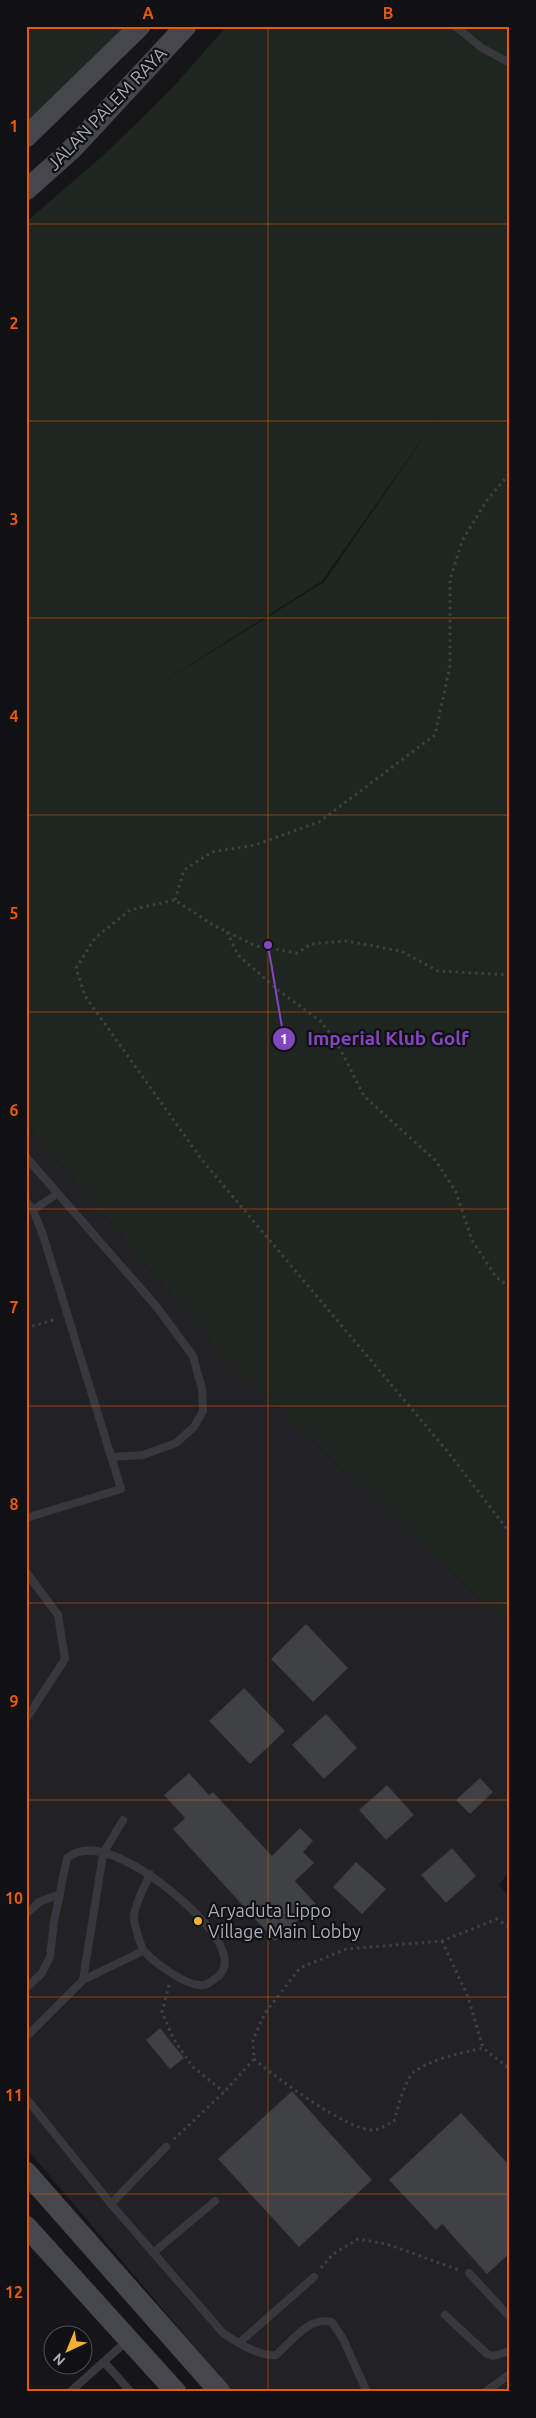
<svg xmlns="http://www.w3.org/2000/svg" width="536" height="2418" font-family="Ubuntu,sans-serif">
<rect width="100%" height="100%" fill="#161618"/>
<!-- built -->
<path fill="#222225" d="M 26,1123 L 227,1360 L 510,1627 L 510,1871 L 499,1885 L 510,1898 L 510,2392 L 233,2392 L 26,2148 Z"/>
<!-- green -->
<g fill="#1e261f" fill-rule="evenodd">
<path d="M 26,26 L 128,26 L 26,128 Z"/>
<path d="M 227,26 L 510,26 L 510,1627 L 227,1360 L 26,1123 L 26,222 L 106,153 L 174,86 ZM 439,415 L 324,582 L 147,692 L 322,581 Z"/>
</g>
<!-- building -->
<g fill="#404145" stroke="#303034">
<path d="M 306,1624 L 348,1668 L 313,1702 L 271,1659 Z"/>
<path d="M 244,1688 L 285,1731 L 250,1764 L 209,1721 Z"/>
<path d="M 326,1714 L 357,1748 L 324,1779 L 292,1745 Z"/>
<path d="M 189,1773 L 209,1795 L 213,1792 L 272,1856 L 300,1828 L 313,1841 L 303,1852 L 314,1863 L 295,1881 L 316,1904 L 275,1941 L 173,1829 L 185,1818 L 164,1795 Z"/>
<path d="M 480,1778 L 493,1792 L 470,1814 L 456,1800 Z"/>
<path d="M 387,1785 L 414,1815 L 386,1840 L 359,1810 Z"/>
<path d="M 452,1848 L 476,1876 L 446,1903 L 421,1875 Z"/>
<path d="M 356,1862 L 386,1889 L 362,1914 L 333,1887 Z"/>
<path d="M 160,2028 L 184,2058 L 170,2069 L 146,2040 Z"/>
<path d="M 292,2091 L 372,2180 L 299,2247 L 218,2159 Z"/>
<path d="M 461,2113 L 510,2166 L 510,2253 L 487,2274 L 442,2224 L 436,2230 L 389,2180 Z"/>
</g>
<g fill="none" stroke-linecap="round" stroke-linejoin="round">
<!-- path -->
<g stroke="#3d3f44" stroke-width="3" stroke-dasharray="2.5 4" stroke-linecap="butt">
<path d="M 175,900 L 184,870 L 212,852 L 255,845 L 319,822 L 435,735 L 450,666 L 450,580 L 462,541 L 487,500 L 510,473"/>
<path d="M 227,932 L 238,955 L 278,990 L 320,1021 L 335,1039 L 364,1096 L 436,1161 L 456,1192 L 472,1240 L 496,1277 L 510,1287"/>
<path d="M 510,975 L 438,971 L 401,951 L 346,941 L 311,944 L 297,953 L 256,946 L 213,925 L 175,900 L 130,910 L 95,938 L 76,968 L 85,996 L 202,1160 L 448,1452 L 510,1533"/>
<path d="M 26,1328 L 57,1319"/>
<path d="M 442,1941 L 468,1997 L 483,2048"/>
<path d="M 169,1985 L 162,2012 L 174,2040 L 193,2067 L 224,2092"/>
<path d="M 254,2059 C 275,2077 348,2131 373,2130 C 380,2130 389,2123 394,2121 C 398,2108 404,2082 413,2073 C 429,2059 462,2053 483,2048 L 510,2069"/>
<path d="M 174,2139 L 224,2092 L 254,2059 L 253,2040 L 265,2013 L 300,1968 L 346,1949 L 442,1941 L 497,1919 L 510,1928"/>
<path d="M 321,2268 L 333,2254 L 358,2239 L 387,2244 L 459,2270"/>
</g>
<!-- lane -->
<g stroke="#37383d" stroke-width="8">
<path d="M 455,26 L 482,48 L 510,63"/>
<path d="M 26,1157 L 156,1306 L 193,1356 L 202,1389 L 203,1411 L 194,1427 L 176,1443 L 143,1455 L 112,1457"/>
<path d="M 26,1201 L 33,1210 L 43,1235 L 121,1489 L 26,1518"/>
<path d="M 33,1210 L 57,1194"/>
<path d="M 26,1572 L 58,1615 L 65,1659 L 26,1719"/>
<path d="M 26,1914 L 39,1902 L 60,1894"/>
<path d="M 83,1980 L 143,1951"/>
<path d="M 26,1988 L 42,1973 L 50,1957 L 54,1922 L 67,1858 C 104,1828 187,1900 210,1929 C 220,1942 234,1966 216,1978 C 211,1982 206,1986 199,1985 C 184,1984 155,1963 145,1952 C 141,1949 133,1921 134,1916 C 135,1903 145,1886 150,1874"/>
<path d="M 26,2037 L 83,1980 L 103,1854 L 123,1820"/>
<path d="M 26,2098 L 111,2204 L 223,2333 C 237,2342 259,2357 276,2355 C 292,2341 309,2316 332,2322 L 343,2339 L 366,2390"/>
<path d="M 111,2204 L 166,2147"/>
<path d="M 153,2253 L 215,2201"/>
<path d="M 469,2273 L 510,2317"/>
<path d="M 445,2315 L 487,2354 L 493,2356 L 510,2351"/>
<path d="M 239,2343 L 314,2277"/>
<path d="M 104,2362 L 131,2392"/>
<path d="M 70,2392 L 128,2340"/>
<path d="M 485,2392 L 510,2374"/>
</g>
<!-- secondary -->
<g stroke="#45474d" stroke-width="21">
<path d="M 26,137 L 140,26"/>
<path d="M 26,190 L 71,150 L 186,26"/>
<path d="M 26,2172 L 220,2392"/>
<path d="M 26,2226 L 176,2392"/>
</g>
</g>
<!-- grid -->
<path fill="none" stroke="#e8590c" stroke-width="1" stroke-opacity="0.55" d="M 268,26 L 268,2392M 26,224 L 510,224M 26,421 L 510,421M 26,618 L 510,618M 26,815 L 510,815M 26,1012 L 510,1012M 26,1209 L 510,1209M 26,1406 L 510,1406M 26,1603 L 510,1603M 26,1800 L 510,1800M 26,1997 L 510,1997M 26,2194 L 510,2194"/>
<!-- markers -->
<circle fill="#f2b134" stroke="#111113" stroke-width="2" cx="198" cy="1921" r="5"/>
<g text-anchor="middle" stroke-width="4.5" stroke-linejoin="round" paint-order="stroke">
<!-- street labels -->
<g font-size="18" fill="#a8adb8" stroke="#111113">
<text transform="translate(107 109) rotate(-46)" y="6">JALAN PALEM RAYA</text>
</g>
<!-- poi labels -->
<g font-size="18" fill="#a8adb8" stroke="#111113" text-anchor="start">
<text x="208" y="1917">Aryaduta Lippo<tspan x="208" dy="21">Village Main Lobby</tspan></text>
</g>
</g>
<!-- callouts -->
<path fill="none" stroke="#8446be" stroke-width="2" d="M268 945L284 1039"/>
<g fill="#8446be" stroke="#111113" stroke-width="2">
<circle cx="268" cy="945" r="5"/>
<circle cx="284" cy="1039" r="12"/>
</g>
<g font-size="15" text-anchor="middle" font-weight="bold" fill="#fff">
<text x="284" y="1044">1</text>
</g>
<g font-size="19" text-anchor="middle" font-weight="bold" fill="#8446be" stroke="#111113" stroke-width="4.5" stroke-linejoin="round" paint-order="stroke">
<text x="388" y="1045">Imperial Klub Golf</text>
</g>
<!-- border -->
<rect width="536" height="2418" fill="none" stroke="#111113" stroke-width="55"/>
<!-- north arrow -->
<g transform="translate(68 2350) rotate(224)"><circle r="24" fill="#111113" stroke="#4d4f55"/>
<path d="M0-4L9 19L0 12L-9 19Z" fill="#f2b134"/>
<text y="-8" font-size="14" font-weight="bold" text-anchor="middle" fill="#a8adb8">N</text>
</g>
<rect x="28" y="28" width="480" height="2362" fill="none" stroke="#e8590c" stroke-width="2"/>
<g font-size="16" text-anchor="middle" font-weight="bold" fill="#e8590c">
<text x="148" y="19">A</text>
<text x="388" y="19">B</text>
<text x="14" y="132">1</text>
<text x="14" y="329">2</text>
<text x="14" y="525">3</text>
<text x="14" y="722">4</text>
<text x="14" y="919">5</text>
<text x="14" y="1116">6</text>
<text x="14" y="1313">7</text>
<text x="14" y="1510">8</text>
<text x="14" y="1707">9</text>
<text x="14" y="1904">10</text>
<text x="14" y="2101">11</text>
<text x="14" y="2298">12</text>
</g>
</svg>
